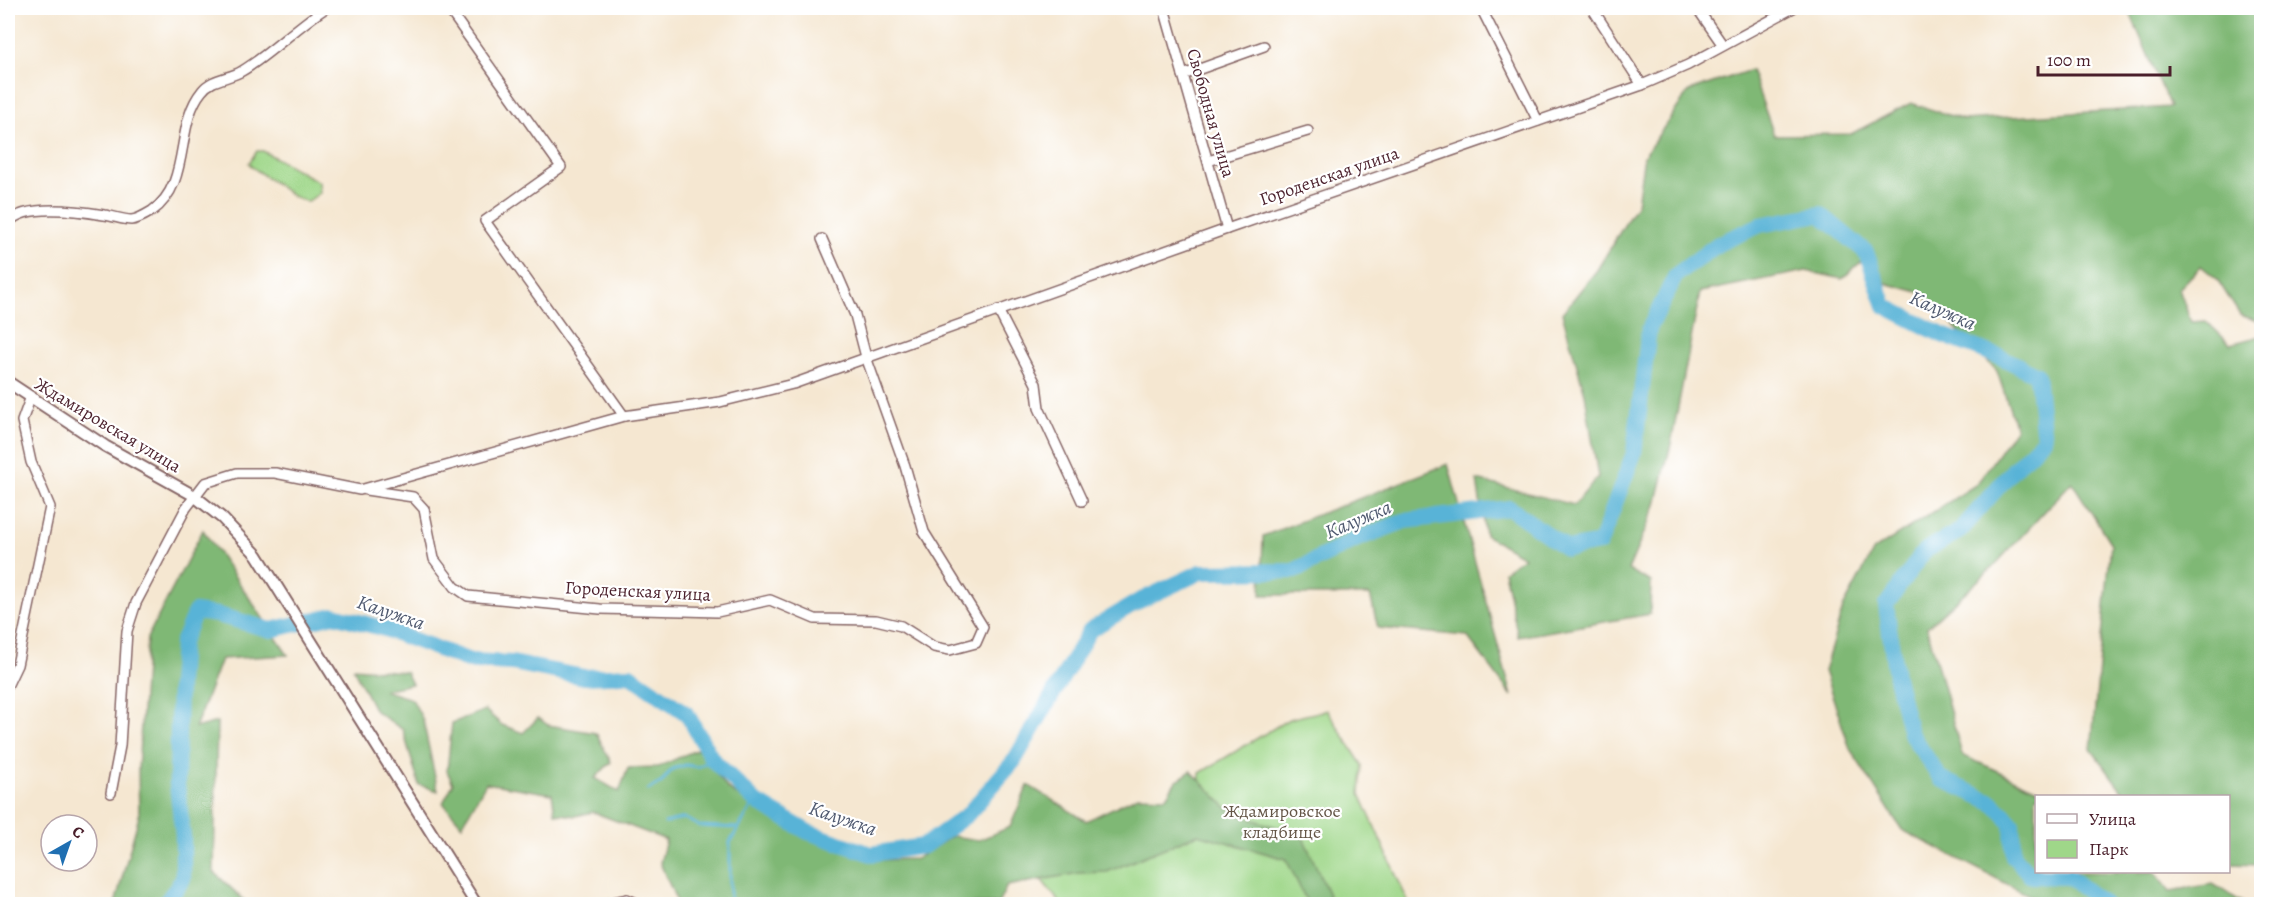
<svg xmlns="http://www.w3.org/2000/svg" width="2269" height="912" font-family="Alegreya,serif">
<rect width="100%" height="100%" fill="#fff"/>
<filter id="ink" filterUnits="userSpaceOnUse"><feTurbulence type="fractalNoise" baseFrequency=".0167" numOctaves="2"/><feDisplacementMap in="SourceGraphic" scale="12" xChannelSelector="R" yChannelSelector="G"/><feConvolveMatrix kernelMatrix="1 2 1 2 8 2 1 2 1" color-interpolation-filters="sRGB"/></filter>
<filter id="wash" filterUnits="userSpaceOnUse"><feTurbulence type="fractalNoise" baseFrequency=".008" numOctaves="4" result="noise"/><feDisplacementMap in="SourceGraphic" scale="24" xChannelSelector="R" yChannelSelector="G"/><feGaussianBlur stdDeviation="1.35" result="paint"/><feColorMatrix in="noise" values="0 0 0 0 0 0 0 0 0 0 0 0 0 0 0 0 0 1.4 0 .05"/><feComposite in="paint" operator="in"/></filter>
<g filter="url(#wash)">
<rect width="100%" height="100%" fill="#f5e7d1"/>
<!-- green -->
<g fill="#9fd789" stroke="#747b5a" stroke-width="1.5">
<path d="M 263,151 L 319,182 L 320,193 L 307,202 L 293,196 L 252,167 L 249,163 L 257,151 Z"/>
<path d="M 1327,710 L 1362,765 L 1360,794 L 1409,904 L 1061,904 L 1040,878 L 1197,818 L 1200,773 L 1289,719 Z"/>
</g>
<!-- forest -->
<g fill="#7fb875" stroke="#646c50" stroke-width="1.5">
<path d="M 2128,8 L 2261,8 L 2261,322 L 2240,315 L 2217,279 L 2201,266 L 2179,289 L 2191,322 L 2206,321 L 2230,344 L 2261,336 L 2261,865 L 2229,864 L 2228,796 L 2126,796 L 2091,749 L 2111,544 L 2072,482 L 1992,568 L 1927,627 L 1962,755 L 2053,796 L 2036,796 L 2036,872 L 2155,872 L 2170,891 L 2213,884 L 2245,904 L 2046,904 L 1902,830 L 1850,749 L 1824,671 L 1843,608 L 1874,550 L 1977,484 L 2016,428 L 1997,371 L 1922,293 L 1885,283 L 1872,252 L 1842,279 L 1806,271 L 1700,292 L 1671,444 L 1656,505 L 1628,570 L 1651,582 L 1650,614 L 1518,637 L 1504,571 L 1524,557 L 1485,535 L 1477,480 L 1574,505 L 1598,477 L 1585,394 L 1562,313 L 1597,270 L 1637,204 L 1644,156 L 1689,91 L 1751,70 L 1774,135 L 1851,134 L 1911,103 L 1964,120 L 2170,107 Z"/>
<path d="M 1448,464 L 1512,696 L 1467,636 L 1378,628 L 1370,595 L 1261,595 L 1263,536 Z"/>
<path d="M 203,530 L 288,655 L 221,659 L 195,728 L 217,722 L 214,872 L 248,904 L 115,904 L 139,816 L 138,769 L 147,638 Z"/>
<path d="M 353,668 L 406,672 L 412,684 L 383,690 L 412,699 L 423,720 L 438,791 L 419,785 L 403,730 L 375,711 Z"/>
<path d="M 485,710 L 502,725 L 523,733 L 538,718 L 548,725 L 596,733 L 611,762 L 595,778 L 619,792 L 628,768 L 658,767 L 698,749 L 728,789 L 785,826 L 869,860 L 916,859 L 952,836 L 979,840 L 1010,827 L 1028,785 L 1086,821 L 1138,796 L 1166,797 L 1176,781 L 1191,771 L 1232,813 L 1302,835 L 1329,895 L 1325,904 L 1308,904 L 1286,859 L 1198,834 L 1107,872 L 1079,873 L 1007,886 L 998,904 L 678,904 L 660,863 L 666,840 L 593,812 L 575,816 L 555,813 L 552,794 L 486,783 L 462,825 L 443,803 L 453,784 L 447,771 L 452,723 Z"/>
</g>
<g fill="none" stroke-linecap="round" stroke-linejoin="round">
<!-- stream -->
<g stroke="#59b3d7" stroke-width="3">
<path d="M 648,790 L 662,782 L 672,769 L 686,765 L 698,767 L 712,759"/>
<path d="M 665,823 L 684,818 L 699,826 L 738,828"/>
<path d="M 730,904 L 730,842 L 755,801"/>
</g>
<!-- river -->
<path stroke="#59b3d7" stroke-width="16" d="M 165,904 L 183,879 L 183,836 L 177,784 L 179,684 L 182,643 L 195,612 L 218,615 L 271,630 L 334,615 L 385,629 L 470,661 L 512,663 L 584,677 L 630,675 L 687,714 L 712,759 L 755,801 L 808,832 L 871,854 L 924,846 L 967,815 L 1014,761 L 1090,630 L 1137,602 L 1201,572 L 1294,571 L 1357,539 L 1405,521 L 1510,508 L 1567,549 L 1600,543 L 1634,453 L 1649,329 L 1676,275 L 1718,244 L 1760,225 L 1820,214 L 1866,252 L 1885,306 L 1942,335 L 2003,358 L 2037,375 L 2044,439 L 2014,469 L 1960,531 L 1924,551 L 1886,605 L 1896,677 L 1910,733 L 1941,779 L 1992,802 L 2012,823 L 2013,856 L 2031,876 L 2069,877 L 2104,904"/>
</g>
</g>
<g filter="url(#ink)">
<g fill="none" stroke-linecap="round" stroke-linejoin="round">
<!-- minor casing -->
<g stroke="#866565" stroke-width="12">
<g id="minor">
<path d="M 448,8 L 561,167 L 485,221 L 624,416"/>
<path d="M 1164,8 L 1227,229"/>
<path d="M 1481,8 L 1538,121"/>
<path d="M 1592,8 L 1642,85"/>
<path d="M 1697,8 L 1722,44"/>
<path d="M 1183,75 L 1264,46"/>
<path d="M 1208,161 L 1308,131"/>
<path d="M 8,223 C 24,203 80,211 104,215 C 113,216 123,220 131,220 C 137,220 147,214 152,211 C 192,183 174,125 202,91 C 212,78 229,79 242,71 C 272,53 297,26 326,8"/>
<path d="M 998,310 L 1036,384 L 1039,408 L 1082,501"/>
<path d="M 366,490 L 413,497 L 424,509 L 434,559 L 455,587 L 468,596 L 600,609 L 683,611 L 717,612 L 770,600 L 815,619 L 876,620 L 901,626 L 934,647 L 950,650 L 976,643 L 983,627 L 924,532 L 905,466 L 866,357 L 855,315 L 822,239"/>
<path d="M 8,684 L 17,665 L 50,507 L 31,462 L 22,421 L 30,399"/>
<path d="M 111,793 L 120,746 L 127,631 L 136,603 L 186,508 L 205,483 L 237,473 L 275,473 L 360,490 L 624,416 L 720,402 L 793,384 L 1227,229 L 1642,85 L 1688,65 L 1793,8"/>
<path d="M 603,904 L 627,899 L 639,904"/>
</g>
</g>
<!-- major casing -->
<g stroke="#866565" stroke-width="14">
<path id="major" d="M 8,382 L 105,446 L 193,495 L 222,518 L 257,555 L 476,904"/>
</g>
<!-- minor -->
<use href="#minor" stroke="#fff" stroke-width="9"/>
<!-- major -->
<use href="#major" stroke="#fff" stroke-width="10"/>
</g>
</g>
<g text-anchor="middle" stroke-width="4.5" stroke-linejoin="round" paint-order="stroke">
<!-- street labels -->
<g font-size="18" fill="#4a1f2b" stroke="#fff">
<text transform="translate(1211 113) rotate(74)" y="6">Свободная улица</text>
<text transform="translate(1329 176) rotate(-19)" y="6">Городенская улица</text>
<text transform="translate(108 425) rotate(31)" y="6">Ждамировская улица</text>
<text transform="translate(638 591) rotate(3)" y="6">Городенская улица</text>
</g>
<!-- park labels -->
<g font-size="18" fill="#645647" stroke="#fff">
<text x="1282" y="817">Ждамировское<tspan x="1282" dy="21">кладбище</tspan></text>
</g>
<!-- water labels -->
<g font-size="20" font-style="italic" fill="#505a70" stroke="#fff">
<text transform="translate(1943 310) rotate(24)" y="7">Калужка</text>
<text transform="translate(1358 519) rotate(-23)" y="7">Калужка</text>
<text transform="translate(391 612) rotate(19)" y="7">Калужка</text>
<text transform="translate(843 818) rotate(19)" y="7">Калужка</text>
</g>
</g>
<!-- margin -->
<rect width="2269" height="912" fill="none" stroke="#fff" stroke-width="30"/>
<!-- legend -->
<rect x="2035" y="795" width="195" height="78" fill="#ffffff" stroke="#b7a5aa" stroke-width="1.5"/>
<rect x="2047" y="814" width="30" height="9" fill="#ffffff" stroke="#b7a5aa" stroke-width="1.5"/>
<text x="2089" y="825" font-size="18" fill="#4a1f2b">Улица</text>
<rect x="2047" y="840" width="30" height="18" fill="#9fd789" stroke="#b7a5aa" stroke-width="1.5"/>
<text x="2089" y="855" font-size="18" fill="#4a1f2b">Парк</text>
<!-- north arrow -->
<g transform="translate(69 843) rotate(40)"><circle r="28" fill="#ffffff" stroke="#b7a5aa" stroke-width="1.5"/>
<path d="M0-4.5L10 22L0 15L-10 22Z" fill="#1f6fb2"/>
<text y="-9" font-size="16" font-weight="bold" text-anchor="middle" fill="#4a1f2b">С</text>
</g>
<!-- scale -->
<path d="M2038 66v9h132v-9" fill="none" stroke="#4a1f2b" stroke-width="3"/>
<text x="2047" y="66" font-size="18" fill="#4a1f2b" stroke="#ffffff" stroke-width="4.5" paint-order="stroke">100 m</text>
</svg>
